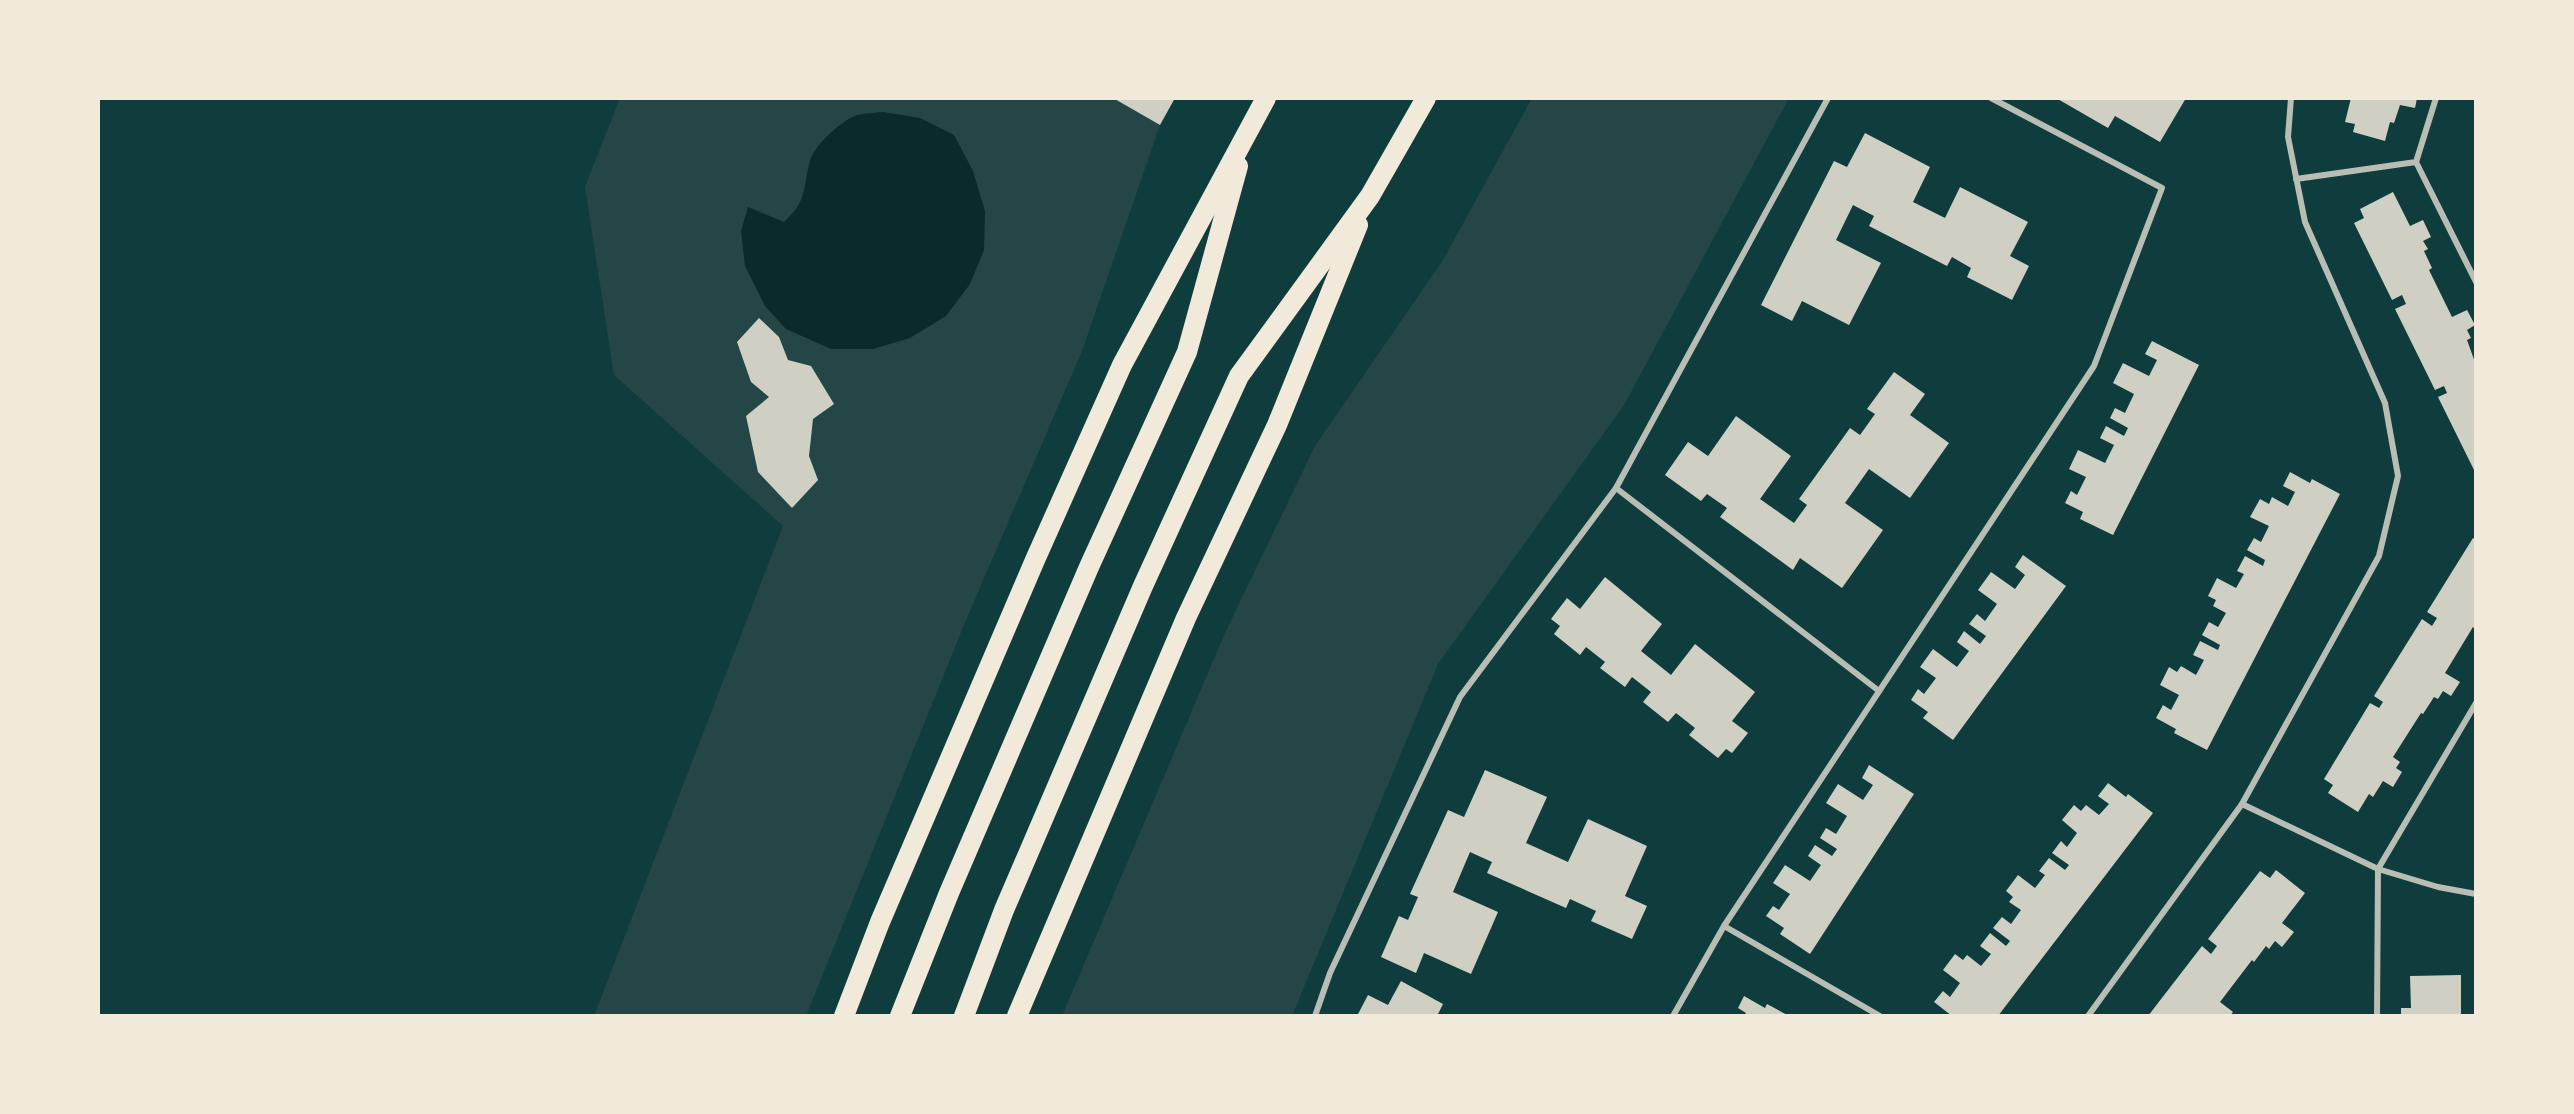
<svg xmlns="http://www.w3.org/2000/svg" width="2574" height="1114" font-family="Jost,sans-serif">
<rect width="100%" height="100%" fill="#0f3d3e"/>
<!-- green -->
<g fill="#244646">
<path d="M 620,98 L 1113,98 L 1160,125 L 1082,351 L 966,620 L 806,1016 L 594,1016 L 783,526 L 614,375 L 585,187 Z"/>
<path d="M 1532,98 L 1789,98 L 1624,405 L 1438,664 L 1292,1016 L 1062,1016 L 1225,633 L 1315,446 L 1443,260 Z"/>
</g>
<!-- water -->
<path fill="#0a2a2b" d="M 883,112 L 920,118 L 954,135 L 973,171 L 985,211 L 984,250 L 970,284 L 946,316 L 910,338 L 873,349 L 831,349 L 786,329 L 765,306 L 745,266 L 741,231 L 748,207 L 784,222 C 808,200 802,190 810,161 C 814,145 843,119 858,115 C 866,113 875,113 883,112 Z"/>
<!-- building -->
<g fill="#cfcfc3">
<path d="M 1113,98 L 1175,98 L 1160,125 Z"/>
<path d="M 2056,98 L 2186,98 L 2160,142 L 2115,116 L 2108,128 Z"/>
<path d="M 2351,98 L 2417,98 L 2415,108 L 2400,105 L 2394,123 L 2390,122 L 2385,141 L 2353,132 L 2355,124 L 2345,122 Z"/>
<path d="M 1865,133 L 1930,167 L 1913,202 L 1945,218 L 1960,187 L 2028,222 L 2010,256 L 2029,266 L 2012,300 L 1967,277 L 1971,268 L 1952,257 L 1947,266 L 1869,226 L 1874,216 L 1853,205 L 1836,240 L 1881,263 L 1849,325 L 1802,301 L 1792,321 L 1761,305 L 1834,161 L 1847,167 Z"/>
<path d="M 2393,192 L 2410,226 L 2423,220 L 2431,237 L 2423,241 L 2428,249 L 2424,251 L 2432,268 L 2429,270 L 2452,317 L 2467,310 L 2475,325 L 2467,330 L 2471,338 L 2467,340 L 2476,365 L 2476,474 L 2438,397 L 2447,393 L 2444,386 L 2435,390 L 2395,309 L 2406,304 L 2402,295 L 2392,300 L 2354,223 L 2364,218 L 2360,209 Z"/>
<path d="M 759,318 L 779,337 L 788,360 L 811,366 L 834,404 L 813,419 L 809,456 L 818,480 L 792,508 L 758,472 L 746,416 L 769,397 L 751,382 L 737,342 Z"/>
<path d="M 2152,341 L 2199,365 L 2113,535 L 2080,519 L 2083,512 L 2065,503 L 2071,491 L 2077,495 L 2086,477 L 2069,469 L 2078,450 L 2105,463 L 2114,445 L 2100,438 L 2106,426 L 2124,436 L 2128,428 L 2110,418 L 2115,408 L 2125,413 L 2134,394 L 2113,383 L 2123,363 L 2149,376 L 2157,360 L 2145,354 Z"/>
<path d="M 1894,372 L 1925,394 L 1910,415 L 1949,443 L 1910,498 L 1869,469 L 1845,503 L 1883,530 L 1842,588 L 1800,558 L 1793,570 L 1720,517 L 1727,508 L 1707,494 L 1701,501 L 1665,475 L 1688,442 L 1708,456 L 1736,416 L 1791,456 L 1760,499 L 1794,523 L 1807,505 L 1799,499 L 1850,428 L 1860,435 L 1875,414 L 1867,409 Z"/>
<path d="M 2290,472 L 2310,483 L 2312,479 L 2340,494 L 2207,750 L 2174,733 L 2176,729 L 2156,718 L 2163,705 L 2171,710 L 2179,695 L 2160,685 L 2169,667 L 2177,672 L 2181,666 L 2196,675 L 2204,660 L 2193,655 L 2200,641 L 2218,650 L 2220,645 L 2202,635 L 2209,622 L 2218,627 L 2226,613 L 2213,606 L 2216,600 L 2208,596 L 2217,578 L 2236,588 L 2244,574 L 2237,571 L 2245,556 L 2263,566 L 2265,560 L 2247,550 L 2254,538 L 2261,542 L 2269,526 L 2250,517 L 2260,499 L 2269,504 L 2272,497 L 2288,506 L 2295,492 L 2283,486 Z"/>
<path d="M 2473,538 L 2476,540 L 2476,630 L 2473,627 L 2445,673 L 2460,682 L 2451,696 L 2443,691 L 2438,699 L 2434,697 L 2423,714 L 2421,713 L 2393,757 L 2400,762 L 2396,768 L 2402,772 L 2393,787 L 2383,781 L 2373,797 L 2369,794 L 2358,812 L 2328,793 L 2333,785 L 2324,779 L 2370,703 L 2379,708 L 2383,702 L 2374,696 L 2422,619 L 2432,626 L 2437,618 L 2427,612 Z"/>
<path d="M 2023,555 L 2066,586 L 1953,740 L 1923,718 L 1928,712 L 1911,700 L 1918,689 L 1924,694 L 1936,678 L 1920,667 L 1933,649 L 1957,667 L 1969,651 L 1957,642 L 1964,631 L 1980,644 L 1986,636 L 1969,624 L 1977,614 L 1985,621 L 1997,604 L 1978,590 L 1991,572 L 2015,589 L 2025,575 L 2015,567 Z"/>
<path d="M 1605,577 L 1662,624 L 1641,651 L 1671,675 L 1695,644 L 1755,692 L 1732,721 L 1748,733 L 1732,753 L 1726,749 L 1718,758 L 1689,735 L 1695,728 L 1676,713 L 1668,722 L 1643,702 L 1651,692 L 1632,677 L 1625,687 L 1600,668 L 1605,662 L 1586,647 L 1580,655 L 1554,634 L 1560,626 L 1551,619 L 1567,598 L 1580,609 Z"/>
<path d="M 1869,765 L 1914,794 L 1810,954 L 1780,934 L 1784,928 L 1766,916 L 1773,906 L 1779,910 L 1790,894 L 1773,883 L 1785,865 L 1810,881 L 1821,865 L 1808,856 L 1815,845 L 1832,856 L 1837,849 L 1820,838 L 1826,828 L 1836,834 L 1847,816 L 1826,803 L 1838,784 L 1863,800 L 1873,785 L 1862,778 Z"/>
<path d="M 1485,770 L 1547,797 L 1526,843 L 1568,862 L 1588,819 L 1647,846 L 1625,896 L 1647,906 L 1632,939 L 1591,921 L 1596,911 L 1570,899 L 1566,908 L 1487,873 L 1492,862 L 1470,852 L 1453,892 L 1498,912 L 1471,974 L 1424,953 L 1416,973 L 1381,957 L 1399,916 L 1408,920 L 1418,897 L 1410,894 L 1448,810 L 1464,817 Z"/>
<path d="M 2108,783 L 2126,797 L 2128,794 L 2153,813 L 1998,1016 L 1952,1016 L 1934,1002 L 1943,991 L 1950,997 L 1960,983 L 1943,970 L 1955,954 L 1963,960 L 1967,955 L 1981,966 L 1991,954 L 1980,946 L 1990,933 L 2006,946 L 2010,941 L 1993,928 L 2002,917 L 2011,924 L 2021,910 L 2009,902 L 2013,897 L 2006,891 L 2018,875 L 2035,888 L 2045,875 L 2039,871 L 2049,858 L 2065,870 L 2069,865 L 2052,853 L 2061,841 L 2067,847 L 2077,833 L 2062,820 L 2074,805 L 2081,811 L 2086,805 L 2099,815 L 2109,804 L 2098,796 Z"/>
<path d="M 2276,870 L 2305,893 L 2282,923 L 2294,932 L 2282,947 L 2275,941 L 2269,949 L 2266,946 L 2254,962 L 2252,960 L 2220,1002 L 2233,1012 L 2230,1016 L 2148,1016 L 2202,946 L 2211,954 L 2217,946 L 2208,939 L 2260,871 L 2270,878 Z"/>
<path d="M 2461,975 L 2461,1016 L 2401,1016 L 2401,1008 L 2411,1008 L 2410,976 Z"/>
<path d="M 1401,981 L 1443,1004 L 1437,1016 L 1357,1016 L 1368,995 L 1388,1005 Z"/>
<path d="M 1744,996 L 1765,1008 L 1767,1004 L 1789,1016 L 1744,1016 L 1746,1013 L 1738,1008 Z"/>
</g>
<g fill="none" stroke-linecap="round" stroke-linejoin="round">
<!-- service -->
<g stroke="#b8beb3" stroke-width="6">
<path d="M 2416,162 L 2476,282"/>
<path d="M 2296,179 L 2416,162 L 2436,98"/>
<path d="M 1616,488 L 1879,691"/>
<path d="M 2242,804 L 2378,869 L 2438,887 L 2476,894"/>
<path d="M 1724,926 L 1880,1016"/>
<path d="M 1315,1016 L 1330,973 L 1460,697 L 1616,488 L 1828,98"/>
<path d="M 1673,1016 L 1724,926 L 2094,366 L 2162,188 L 1991,98"/>
<path d="M 2088,1016 L 2242,804 L 2379,556 L 2398,476 L 2385,403 L 2305,222 L 2288,137 L 2291,98"/>
<path d="M 2377,1016 L 2378,869 L 2476,703"/>
</g>
<!-- primary -->
<g stroke="#f1e9da" stroke-width="20">
<path d="M 844,1016 L 880,922 L 1035,560 L 1122,365 L 1266,98"/>
<path d="M 900,1016 L 949,893 L 1089,567 L 1187,352 L 1238,166"/>
<path d="M 964,1016 L 1004,910 L 1143,586 L 1239,376 L 1370,196 L 1426,98"/>
<path d="M 1017,1016 L 1186,618 L 1277,425 L 1358,225"/>
</g>
</g>
<!-- border -->
<rect width="2574" height="1114" fill="none" stroke="#f1e9da" stroke-width="200"/>
</svg>
